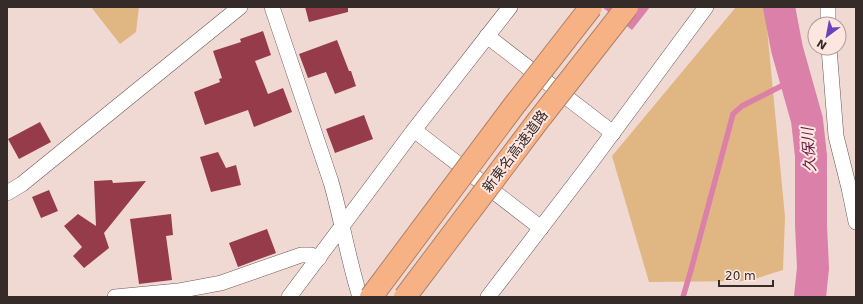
<svg xmlns="http://www.w3.org/2000/svg" width="863" height="304" font-family="'DejaVu Sans','Noto Sans JP',sans-serif">
<rect width="100%" height="100%" fill="#f1d9d3"/>
<!-- green -->
<g fill="#e0b783">
<path d="M 91,7 L 139,7 L 136,32 L 120,44 Z"/>
<path d="M 736,7 L 765,7 L 785,217 L 783,270 L 748,281 L 649,282 L 612,156 Z"/>
</g>
<!-- water -->
<path fill="#db80a9" d="M 602,7 L 650,7 L 632,30 Z"/>
<g fill="none" stroke-linecap="round" stroke-linejoin="round">
<!-- stream -->
<path stroke="#db80a9" stroke-width="5.5" d="M 683,297 L 691,270 L 733,114 L 742,106 L 795,79"/>
<!-- river -->
<path stroke="#db80a9" stroke-width="32" d="M 779,7 L 787,49 L 807,120 L 811,156 L 811,225 L 813,268 L 810,297"/>
</g>
<!-- building -->
<g fill="#963b4a">
<path d="M 305,7 L 348,7 L 348,12 L 309,22 Z"/>
<path d="M 263,31 L 271,55 L 255,61 L 268,94 L 283,88 L 292,112 L 254,127 L 248,110 L 205,125 L 194,92 L 220,82 L 219,79 L 222,78 L 213,51 L 241,42 L 240,39 Z"/>
<path d="M 337,40 L 349,71 L 351,71 L 356,86 L 335,94 L 326,72 L 308,78 L 299,54 Z"/>
<path d="M 364,115 L 373,139 L 335,153 L 326,129 Z"/>
<path d="M 40,122 L 51,142 L 19,159 L 8,139 Z"/>
<path d="M 218,152 L 226,168 L 236,165 L 241,185 L 211,192 L 200,157 Z"/>
<path d="M 112,180 L 113,183 L 146,181 L 104,233 L 109,248 L 84,268 L 73,256 L 82,247 L 64,226 L 78,214 L 96,226 L 94,181 Z"/>
<path d="M 49,190 L 58,211 L 41,218 L 32,197 Z"/>
<path d="M 171,214 L 173,235 L 166,236 L 172,280 L 139,284 L 130,219 Z"/>
<path d="M 267,229 L 276,253 L 238,267 L 229,243 Z"/>
</g>
<g fill="none" stroke-linecap="round" stroke-linejoin="round">
<!-- minor casing -->
<g stroke="#6c5853" stroke-width="16">
<g id="minor">
<path d="M 272,7 C 291,65 312,124 331,182 C 342,220 348,259 360,297"/>
<path d="M 828,7 L 828,24"/>
<path d="M 487,36 L 613,133"/>
<path d="M 829,48 L 836,136 L 849,188 L 856,222"/>
<path d="M 414,130 L 541,228"/>
<path d="M 7,193 L 22,184 L 240,7"/>
<path d="M 115,297 L 178,291 L 221,283 L 301,255 L 311,255 L 319,258"/>
<path d="M 289,297 L 414,130 L 510,7"/>
<path d="M 488,297 L 586,169 L 706,7"/>
</g>
</g>
<!-- minor -->
<use href="#minor" stroke="#fff" stroke-width="15"/>
<!-- motorway-bridge casing -->
<g stroke="#b28265" stroke-width="24" stroke-linecap="butt">
<g id="motorway-bridge">
<path d="M 371,297 L 513,107 L 591,7"/>
<path d="M 405,297 L 537,122 L 627,7"/>
</g>
</g>
<!-- motorway-bridge -->
<use href="#motorway-bridge" stroke="#f6b185" stroke-width="22"/>
</g>
<g text-anchor="middle" stroke-width="4" stroke-linejoin="round" paint-order="stroke">
<!-- street labels -->
<g font-size="14" fill="#352b29" stroke="#fee6e0">
<text transform="translate(515 151) rotate(-53)" y="5">新東名高速道路</text>
</g>
<!-- water labels -->
<g font-size="15" font-style="italic" fill="#691843" stroke="#fee6e0">
<text transform="translate(809 150) rotate(-94)" y="5">久保川</text>
</g>
</g>
<!-- border -->
<rect width="863" height="304" fill="none" stroke="#352b29" stroke-width="16"/>
<!-- north arrow -->
<g transform="translate(827 36) rotate(212)"><circle r="19" fill="#fee6e0" stroke="#ae9b97"/>
<path d="M0-3L7 15L0 10L-7 15Z" fill="#6743bc"/>
<text y="-6" font-size="11" font-weight="bold" text-anchor="middle" fill="#352b29">N</text>
</g>
<!-- scale -->
<path d="M719 280v6h54v-6" fill="none" stroke="#352b29" stroke-width="2"/>
<text x="725" y="280" font-size="12" fill="#352b29" stroke="#fee6e0" stroke-width="3" paint-order="stroke">20 m</text>
</svg>
